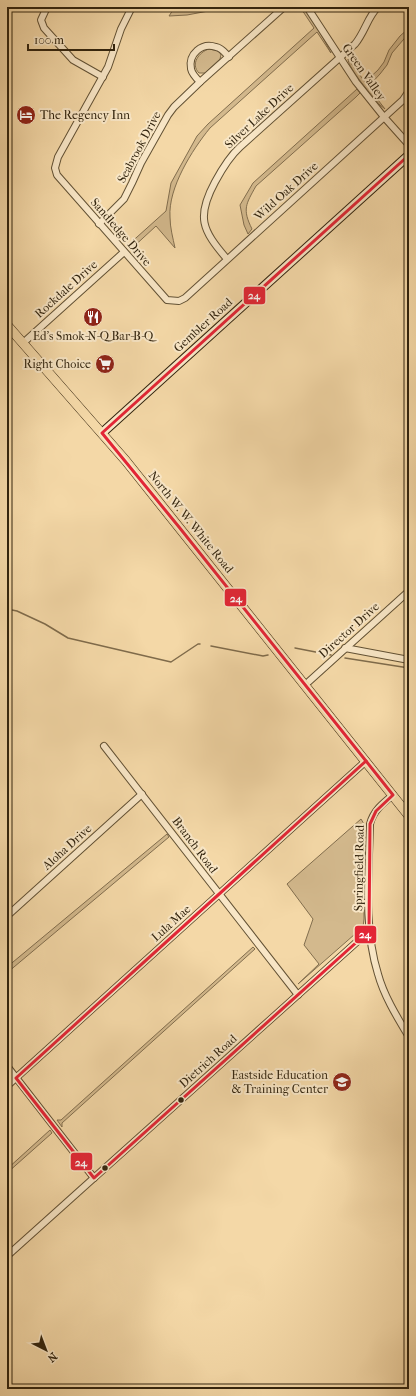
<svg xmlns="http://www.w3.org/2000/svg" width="416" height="1396" font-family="'IM FELL French Canon',serif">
<rect width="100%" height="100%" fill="#f4d8a7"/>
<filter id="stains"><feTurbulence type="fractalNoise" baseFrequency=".005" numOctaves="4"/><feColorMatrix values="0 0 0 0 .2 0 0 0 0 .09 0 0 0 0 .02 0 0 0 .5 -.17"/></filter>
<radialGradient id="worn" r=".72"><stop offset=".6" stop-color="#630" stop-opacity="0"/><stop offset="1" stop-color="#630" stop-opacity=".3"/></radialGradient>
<!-- green -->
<g fill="#d3b98d" stroke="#826e4e">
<path d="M 175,7 L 230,7 L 187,15 L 169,16 Z"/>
<path d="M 300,7 L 304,7 L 317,26 L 331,53 L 317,32 L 210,128 C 192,150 168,188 170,217 C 170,228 173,238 175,248 L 156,226 L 130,250 L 127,246 L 166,211 L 171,183 L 197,136 L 208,124 L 314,28 Z"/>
<path d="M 409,28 L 409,33 L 392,53 L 387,65 L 380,74 L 368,87 L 385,109 L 380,105 C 373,97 348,68 348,59 L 365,82 L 378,70 L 384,62 L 389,50 L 400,36 Z"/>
<path d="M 209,49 L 219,51 L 221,55 L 220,59 L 205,73 L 199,73 C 190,64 199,52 209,49 Z"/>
<path d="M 357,89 L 360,93 L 356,97 L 256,186 C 246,204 242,209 252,229 L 248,234 L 244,225 L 240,205 L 253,183 Z"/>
<path d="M 361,819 L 364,824 L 364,919 L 363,927 L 298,984 L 319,964 L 304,945 L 313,919 L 287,884 Z"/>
<path d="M 167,834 L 169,837 L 8,972 L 7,967 Z"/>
<path d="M 253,947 L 255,949 L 62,1123 L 62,1127 L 57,1120 L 61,1120 Z"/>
<path d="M 50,1130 L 52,1133 L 7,1173 L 7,1169 Z"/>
</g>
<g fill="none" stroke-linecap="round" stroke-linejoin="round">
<!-- stream -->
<g stroke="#7f6b4b" stroke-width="1.5">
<path d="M 7,609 L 17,611 L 45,624 L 68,638 L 171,662 L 198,644 L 200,644"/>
<path d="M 211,646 L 263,656 L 268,655"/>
<path d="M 295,648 L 331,655"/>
<path d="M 345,658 L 409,668"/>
</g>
<!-- minor casing -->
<g stroke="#625134" stroke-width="8">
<g id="minor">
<path d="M 47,7 L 41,20 L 44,28 L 73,60 L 103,77"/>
<path d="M 132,7 L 121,29 L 108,67 L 58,157 L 55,168 L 57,175 L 167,300 L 179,301 L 185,298 L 403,100 L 409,91"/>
<path d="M 307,7 L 356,82 L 384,117 L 409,145"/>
<path d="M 200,82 C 196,78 192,74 191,69 C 188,54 202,42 216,47 C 222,48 225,53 229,57"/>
<path d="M 99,224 L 124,199 L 132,183 L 141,163 L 168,115 L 174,107 L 200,82 L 284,7"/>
<path d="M 227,259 C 202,230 196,217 215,182 C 222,169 229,157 240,147 L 355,44 C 365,32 368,16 378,7"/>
<path d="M 23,343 L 124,252"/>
<path d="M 345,648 L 409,660"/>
<path d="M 305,685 L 409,591"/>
<path d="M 104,746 L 298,995"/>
<path d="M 393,795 C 383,803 373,811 370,824 C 369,873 363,926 378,974 C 384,996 397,1017 409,1037"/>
<path d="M 7,916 L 142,794"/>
<path d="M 7,1066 L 94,1178"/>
<path d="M 7,1086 L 366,761"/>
<path d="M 7,1256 L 369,931"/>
</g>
</g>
<!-- secondary casing -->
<g stroke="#32240e" stroke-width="10">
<path id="secondary" d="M 102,433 L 409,155"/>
</g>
<!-- primary casing -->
<g stroke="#32240e" stroke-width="10">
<path id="primary" d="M 7,325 L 126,461 L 409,816"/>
</g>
<!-- minor -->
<use href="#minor" stroke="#f8e6c6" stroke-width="6"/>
<!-- secondary -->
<use href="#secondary" stroke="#f8e6c6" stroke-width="8"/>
<!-- primary -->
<use href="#primary" stroke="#f4d8a7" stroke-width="9"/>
<!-- bus-1 casing -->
<g stroke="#f8e6c6" stroke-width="6">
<g id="bus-1">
<path d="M 366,761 L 393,795 L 376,811 L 370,824 L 369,931 L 94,1178 L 16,1078 Z"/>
<path d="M 366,761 L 179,527 L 102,433 L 409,155"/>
</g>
</g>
<!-- bus-1 -->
<use href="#bus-1" stroke="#e32636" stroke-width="3"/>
</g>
<!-- icons -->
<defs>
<g id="hotel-disc" transform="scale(1)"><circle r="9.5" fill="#8f2418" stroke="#f8e6c6"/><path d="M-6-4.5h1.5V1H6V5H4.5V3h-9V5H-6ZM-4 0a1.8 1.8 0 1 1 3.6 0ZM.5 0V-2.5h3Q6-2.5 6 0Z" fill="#fff"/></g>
<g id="restaurant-disc" transform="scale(1)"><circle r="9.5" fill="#8f2418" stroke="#f8e6c6"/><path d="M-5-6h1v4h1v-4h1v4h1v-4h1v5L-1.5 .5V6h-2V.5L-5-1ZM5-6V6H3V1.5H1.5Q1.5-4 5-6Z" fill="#fff"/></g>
<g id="supermarket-disc" transform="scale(1)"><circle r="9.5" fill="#8f2418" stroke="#f8e6c6"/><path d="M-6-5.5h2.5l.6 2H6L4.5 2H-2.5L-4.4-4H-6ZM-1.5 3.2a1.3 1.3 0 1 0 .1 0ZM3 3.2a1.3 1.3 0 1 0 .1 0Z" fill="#fff"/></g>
<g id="university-disc" transform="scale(1)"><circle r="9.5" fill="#8f2418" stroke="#f8e6c6"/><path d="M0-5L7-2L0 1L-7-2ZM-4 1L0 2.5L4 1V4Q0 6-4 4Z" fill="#fff"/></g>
</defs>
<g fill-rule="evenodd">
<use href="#hotel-disc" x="26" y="115"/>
<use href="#restaurant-disc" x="93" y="317"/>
<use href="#supermarket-disc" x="105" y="364"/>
<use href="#university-disc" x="342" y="1082"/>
</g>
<!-- markers -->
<g fill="#32240e" stroke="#f8e6c6" stroke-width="1.5">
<circle cx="181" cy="1100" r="3.5"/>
<circle cx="105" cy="1168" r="3.5"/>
</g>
<g text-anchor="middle" stroke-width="4" stroke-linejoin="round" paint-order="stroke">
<!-- street labels -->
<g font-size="12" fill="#32240e" stroke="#f8e6c6">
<text transform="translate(364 72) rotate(55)" y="4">Green Valley</text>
<text transform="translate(259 116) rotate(-43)" y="4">Silver Lake Drive</text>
<text transform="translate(139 147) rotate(-62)" y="4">Seabrook Drive</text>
<text transform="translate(286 191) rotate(-42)" y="4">Wild Oak Drive</text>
<text transform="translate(121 232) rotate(49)" y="4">Sandledge Drive</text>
<text transform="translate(66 289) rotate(-42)" y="4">Rockdale Drive</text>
<text transform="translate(203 325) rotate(-42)" y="4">Gembler Road</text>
<text transform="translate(191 522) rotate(51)" y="4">North W. W. White Road</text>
<text transform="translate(349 630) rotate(-42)" y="4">Director Drive</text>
<text transform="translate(195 845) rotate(53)" y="4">Branch Road</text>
<text transform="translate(67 847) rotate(-42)" y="4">Aloha Drive</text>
<text transform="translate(359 868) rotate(-89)" y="4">Springfield Road</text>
<text transform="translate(171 923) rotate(-42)" y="4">Lula Mae</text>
<text transform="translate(208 1061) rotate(-42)" y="4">Dietrich Road</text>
</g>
<!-- poi labels -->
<g font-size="12" fill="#32240e" stroke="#f8e6c6" text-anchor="end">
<text x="40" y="119" text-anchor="start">The Regency Inn</text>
<text x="93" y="340" text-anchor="middle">Ed's Smok-N-Q Bar-B-Q</text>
<text x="91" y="368">Right Choice</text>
<text x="328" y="1079">Eastside Education<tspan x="328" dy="14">&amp; Training Center</tspan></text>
</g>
</g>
<g stroke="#f8e6c6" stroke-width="1.5">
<rect x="243" y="286" width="23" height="19" rx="4" fill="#e32636"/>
<rect x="224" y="588" width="23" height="19" rx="4" fill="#e32636"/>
<rect x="354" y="925" width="23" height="19" rx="4" fill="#e32636"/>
<rect x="70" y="1152" width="23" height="19" rx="4" fill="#e32636"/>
</g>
<g font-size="11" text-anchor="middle" font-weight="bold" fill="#fff">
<text x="254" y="299">24</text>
<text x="236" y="602">24</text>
<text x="365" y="938">24</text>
<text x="81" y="1166">24</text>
</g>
<!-- margin -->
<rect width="416" height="1396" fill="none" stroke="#f4d8a7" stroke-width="24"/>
<rect x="8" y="8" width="400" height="1380" fill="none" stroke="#32240e" stroke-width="2"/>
<rect x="12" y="12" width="392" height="1372" fill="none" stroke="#32240e"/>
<!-- north arrow -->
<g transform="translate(46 1350) rotate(138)" stroke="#f8e6c6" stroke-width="3" paint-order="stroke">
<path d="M0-3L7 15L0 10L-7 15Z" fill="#32240e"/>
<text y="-6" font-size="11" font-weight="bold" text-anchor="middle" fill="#32240e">N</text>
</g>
<!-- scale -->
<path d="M28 44v6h86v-6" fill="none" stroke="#32240e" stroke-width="2"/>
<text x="34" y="44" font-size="12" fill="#32240e" stroke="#f8e6c6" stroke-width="3" paint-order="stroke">100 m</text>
<rect width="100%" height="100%" filter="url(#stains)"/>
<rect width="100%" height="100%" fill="url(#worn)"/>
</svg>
